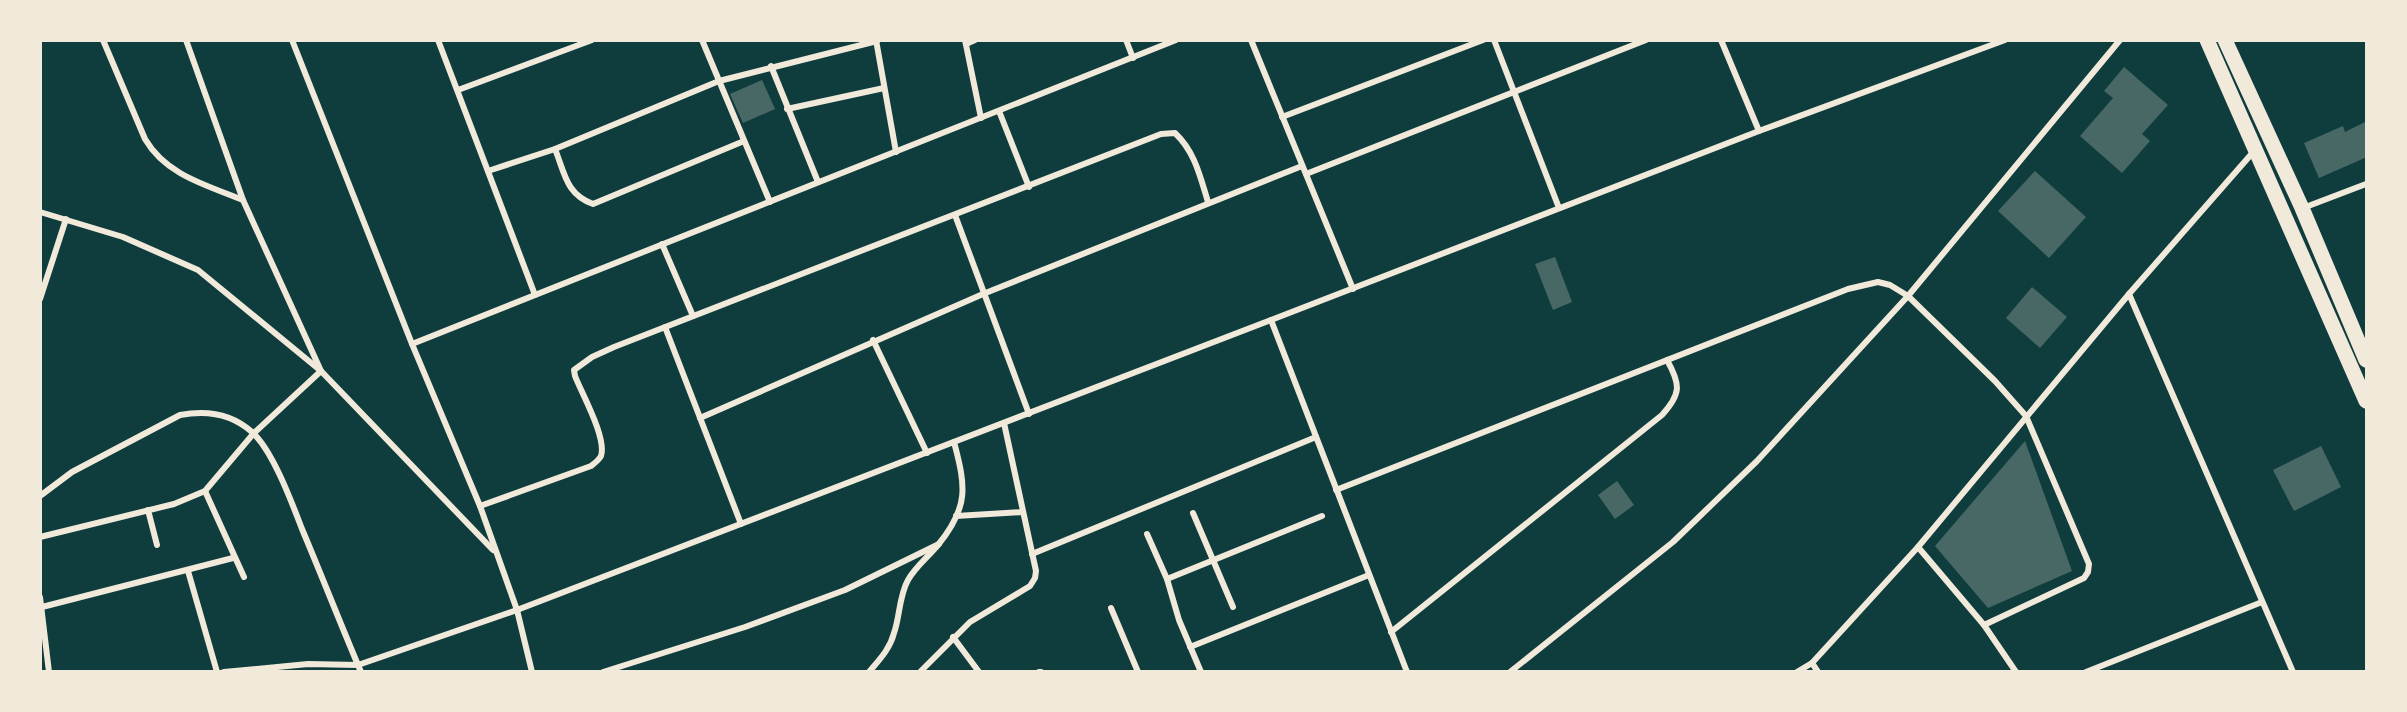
<svg xmlns="http://www.w3.org/2000/svg" width="2407" height="712" font-family="Rubik,sans-serif">
<rect width="100%" height="100%" fill="#0f3d3e"/>
<!-- building -->
<g fill="#486865">
<path d="M 2124,67 L 2168,105 L 2142,134 L 2150,141 L 2122,173 L 2080,136 L 2113,98 L 2104,91 Z"/>
<path d="M 762,80 L 775,109 L 743,123 L 730,94 Z"/>
<path d="M 2367,121 L 2367,157 L 2319,178 L 2304,143 L 2343,126 L 2345,132 Z"/>
<path d="M 2035,171 L 2086,217 L 2049,258 L 1998,211 Z"/>
<path d="M 1555,257 L 1572,302 L 1553,310 L 1535,264 Z"/>
<path d="M 2032,287 L 2067,317 L 2040,348 L 2006,318 Z"/>
<path d="M 2025,441 L 2072,571 L 1988,608 L 1935,546 Z"/>
<path d="M 2321,446 L 2341,487 L 2294,511 L 2273,470 Z"/>
<path d="M 1617,481 L 1634,505 L 1615,519 L 1598,495 Z"/>
</g>
<g fill="none" stroke-linecap="round" stroke-linejoin="round">
<!-- minor -->
<g stroke="#f1e9da" stroke-width="6">
<path d="M 103,40 L 145,139 C 166,175 206,185 243,200"/>
<path d="M 292,40 L 412,344 L 480,506 L 517,610 L 1271,320"/>
<path d="M 438,40 L 535,295"/>
<path d="M 702,40 L 770,202"/>
<path d="M 876,40 L 896,152"/>
<path d="M 965,40 L 981,118"/>
<path d="M 1126,40 L 1133,58"/>
<path d="M 1251,40 L 1353,289"/>
<path d="M 1494,40 L 1559,208"/>
<path d="M 1721,40 L 1759,131"/>
<path d="M 966,44 L 975,40"/>
<path d="M 771,66 L 818,182"/>
<path d="M 458,90 L 592,40"/>
<path d="M 787,109 L 884,88"/>
<path d="M 999,111 L 1029,187"/>
<path d="M 1282,117 L 1483,40"/>
<path d="M 555,149 C 565,174 566,194 593,204 L 744,141"/>
<path d="M 2255,150 L 2129,294 L 2293,672"/>
<path d="M 488,171 L 555,149 L 719,81 L 877,41"/>
<path d="M 1306,174 L 1646,40"/>
<path d="M 2303,208 L 2366,184"/>
<path d="M 40,212 L 123,237 L 198,270 L 321,371 L 493,550"/>
<path d="M 955,215 L 1029,414"/>
<path d="M 662,244 L 693,316"/>
<path d="M 40,299 L 66,219"/>
<path d="M 665,327 L 741,524"/>
<path d="M 873,340 L 927,453"/>
<path d="M 412,344 L 1176,40"/>
<path d="M 700,418 L 983,294 L 1302,166"/>
<path d="M 1336,490 L 1848,289 L 1878,282 L 1890,285 L 1908,296 L 1995,381 L 2026,416 L 2089,564 L 2088,572 L 2084,578 L 1984,625"/>
<path d="M 205,491 L 244,577"/>
<path d="M 40,496 L 72,472 L 180,415 C 206,410 232,414 252,432 C 273,451 292,503 302,529 C 321,574 339,620 358,665 L 308,664 L 224,672"/>
<path d="M 480,506 L 591,466 C 595,463 599,460 601,456 C 607,438 582,394 575,376 L 574,370 L 592,357 L 614,347 L 1161,134 L 1175,133 C 1195,152 1200,176 1208,202"/>
<path d="M 148,510 L 157,545"/>
<path d="M 1193,513 L 1233,607"/>
<path d="M 956,516 L 1023,512"/>
<path d="M 1147,534 L 1167,579 L 1179,620 L 1201,672"/>
<path d="M 40,537 L 174,504 L 205,491 L 254,433 L 321,371 L 243,200 L 186,40"/>
<path d="M 1918,547 L 1984,625 L 2016,672"/>
<path d="M 1032,554 L 1316,437"/>
<path d="M 188,571 L 217,672"/>
<path d="M 1167,579 L 1322,516"/>
<path d="M 40,597 L 49,672"/>
<path d="M 42,607 L 233,558"/>
<path d="M 1111,608 L 1138,672"/>
<path d="M 1391,632 L 1662,415 C 1681,394 1681,385 1667,360"/>
<path d="M 953,637 L 979,672"/>
<path d="M 1190,647 L 1369,575"/>
<path d="M 1812,663 L 1818,672"/>
<path d="M 361,672 L 358,665 L 517,610 L 532,672"/>
<path d="M 603,672 L 745,627 L 845,590 L 939,544"/>
<path d="M 869,672 C 879,660 890,649 894,633 C 900,616 899,596 908,580 C 915,567 928,557 938,545 C 969,507 966,487 954,442"/>
<path d="M 920,672 L 970,622 L 1030,586 L 1035,578 L 1036,571 L 1004,423"/>
<path d="M 1039,672 L 1041,672"/>
<path d="M 1407,672 L 1271,320 L 1759,131 L 2005,40"/>
<path d="M 1510,672 L 1673,542 L 1757,461 L 1908,296 L 2120,40"/>
<path d="M 1797,672 L 1812,663 L 1918,547 L 2129,294"/>
<path d="M 2086,672 L 2262,602"/>
</g>
<!-- primary -->
<g stroke="#f1e9da" stroke-width="15">
<path d="M 2207,40 L 2366,401"/>
<path d="M 2225,40 L 2302,208 L 2366,360"/>
</g>
</g>
<!-- border -->
<rect width="2407" height="712" fill="none" stroke="#f1e9da" stroke-width="84"/>
</svg>
